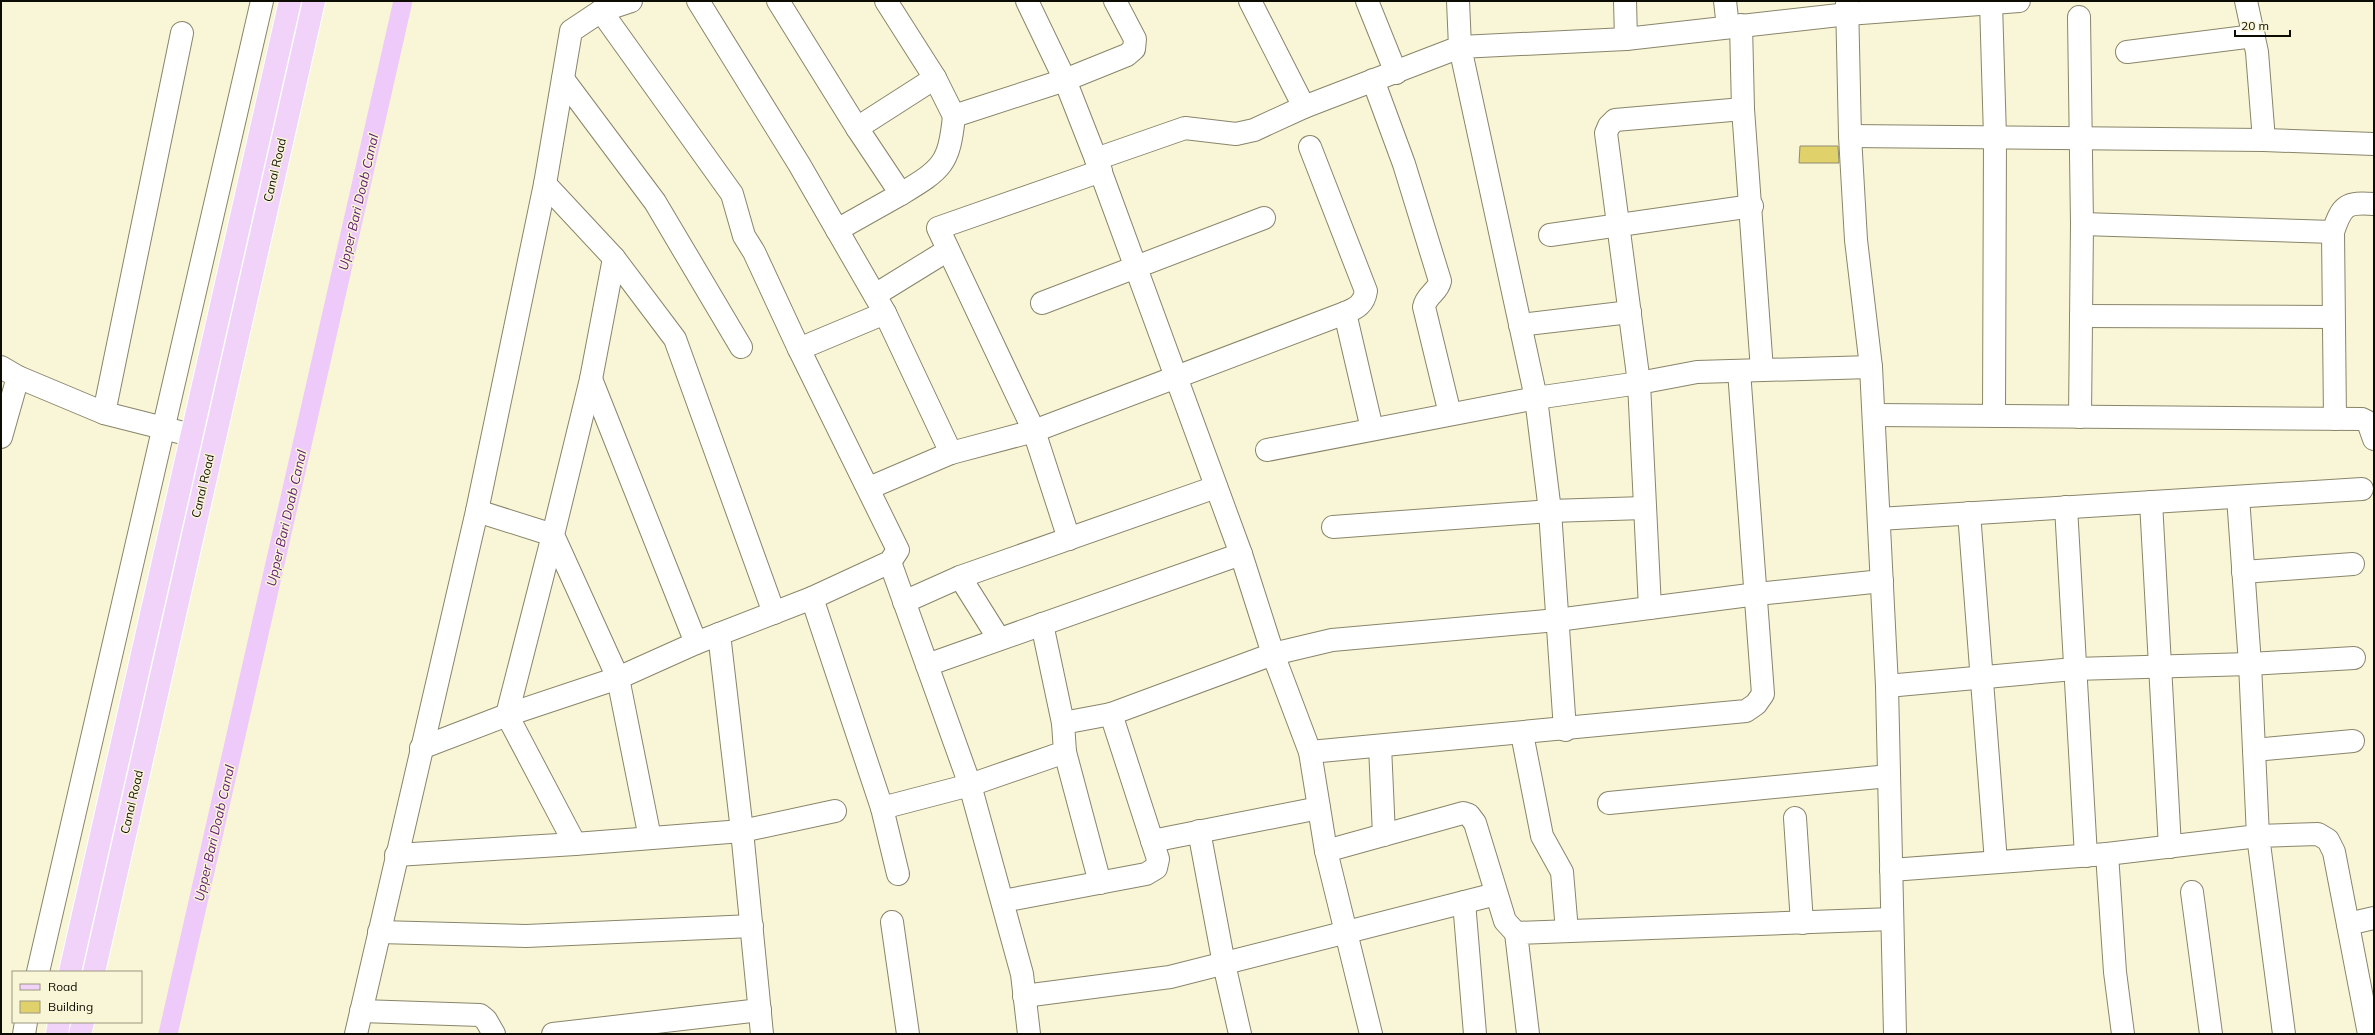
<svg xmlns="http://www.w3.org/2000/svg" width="2375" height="1035" font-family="Mulish,sans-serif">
<rect width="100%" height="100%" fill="#f9f5d7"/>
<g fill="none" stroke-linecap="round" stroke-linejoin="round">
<!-- canal -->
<path stroke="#eecafa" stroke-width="19" d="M 168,1034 L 403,1"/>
</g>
<!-- building -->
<path fill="#e1d16a" stroke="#908c71" d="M 1800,146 L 1838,146 L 1839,163 L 1799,163 Z"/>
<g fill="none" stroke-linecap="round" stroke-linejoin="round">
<!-- minor casing -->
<g stroke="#89856a" stroke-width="24">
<g id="minor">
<path d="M 698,1 L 799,164 L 885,313"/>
<path d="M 778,1 L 857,128 L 901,194 L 837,230"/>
<path d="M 886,1 L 935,78 L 954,116 L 1065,80 L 1127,55 L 1134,49 L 1135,39 L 1115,1"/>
<path d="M 1027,1 L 1065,80 L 1096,159"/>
<path d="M 1250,1 L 1304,107"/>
<path d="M 1367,1 L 1396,73"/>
<path d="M 1458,1 L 1460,47 L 1304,107 L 1254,130 L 1236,134 L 1185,128 L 1096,159 L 1241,554 L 1273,654 L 1332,640 L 1557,620 L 1757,594 L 1882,581"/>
<path d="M 1625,1 L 1626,39"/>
<path d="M 1725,1 L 1728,27"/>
<path d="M 1847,1 L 1850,136 L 1856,240 L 1871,367 L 1887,686 L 1895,1034"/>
<path d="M 2246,1 L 2257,52 L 2264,140"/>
<path d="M 1991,3 L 1995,137 L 1994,416"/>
<path d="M 2079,17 L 2082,224 L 2080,417"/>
<path d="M 1741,25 L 1743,109 L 1762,370"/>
<path d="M 2127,52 L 2254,36"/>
<path d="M 563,79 L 655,202 L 741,347"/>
<path d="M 1373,80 L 1404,164 L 1440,281 C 1438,292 1426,295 1424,307 L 1450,414"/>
<path d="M 857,128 L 935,78"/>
<path d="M 1850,136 L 2264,140 L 2374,144"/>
<path d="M 545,184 L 614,258 L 675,339 L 774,613"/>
<path d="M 901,194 C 942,169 949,165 954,116"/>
<path d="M 2082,224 L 2333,232 L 2335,419"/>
<path d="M 2333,232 C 2342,205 2346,202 2374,204"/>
<path d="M 1550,235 L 1752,206"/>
<path d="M 614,258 L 591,379 L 553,535 L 618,678 L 650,838"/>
<path d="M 875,295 L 948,250"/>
<path d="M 1042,303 L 1264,218"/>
<path d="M 1345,313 L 1372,429"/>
<path d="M 2081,316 L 2333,317"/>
<path d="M 1520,325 L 1630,312"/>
<path d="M 799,349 L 885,313 L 951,453 L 1034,431 L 1345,313 C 1357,308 1364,304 1366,291 L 1310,147"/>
<path d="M 1,367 L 18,377 L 104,413 L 191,435"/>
<path d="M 1871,367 L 1697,372 L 1639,383 L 1536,398 L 1460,47 L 1626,39 L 1848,14 L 2019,1"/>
<path d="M 591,379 L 696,643"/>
<path d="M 104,413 L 182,33"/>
<path d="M 1874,415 L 2362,419 L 2368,422 L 2374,439"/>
<path d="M 1,437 L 18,377"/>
<path d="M 1267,450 L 1536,398 L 1550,511 L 1565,730"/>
<path d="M 869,488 L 951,453"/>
<path d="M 2151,502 L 2170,847"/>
<path d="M 2066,507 L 2086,856"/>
<path d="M 477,511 L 553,535 L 507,715 L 575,844 L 742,831 L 719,634"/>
<path d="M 1969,513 L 1996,862"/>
<path d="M 1879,519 L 2362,489"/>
<path d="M 1333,527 L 1550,511 L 1644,508"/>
<path d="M 1069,539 L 1034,431 L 938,228 L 1101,171"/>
<path d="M 890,562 L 970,785 L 1022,974 L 1029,1034"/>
<path d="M 2243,572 L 2353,564"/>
<path d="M 960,577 L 999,639"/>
<path d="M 812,598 L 882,808 L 970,785 L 1065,752 L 1063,723 L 1111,714 L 1273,654 L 1310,752 L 1326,851 L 1371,1034"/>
<path d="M 904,602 L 960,577 L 1216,487"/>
<path d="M 1650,608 L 1639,383 L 1606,133 L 1609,126 L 1615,120 L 1743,109"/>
<path d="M 1042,624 L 1063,723"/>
<path d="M 927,665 L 1241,554"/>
<path d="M 1887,686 L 2074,669 L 2250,664 L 2354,658"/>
<path d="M 1522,734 L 1542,836 L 1562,872 L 1567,931"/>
<path d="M 1380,746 L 1384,835"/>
<path d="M 421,748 L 507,715 L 618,678 L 696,643 L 812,598 L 890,562 L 898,550 L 799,349 L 754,252 L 744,236 L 732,194 L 601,11"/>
<path d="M 2254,750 L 2353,741"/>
<path d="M 1065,752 L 1100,883"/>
<path d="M 1310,752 L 1746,711 L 1756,704 L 1763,694 L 1739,371"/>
<path d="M 1609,803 L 1889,776"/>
<path d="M 882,808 L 898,874"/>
<path d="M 1795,818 L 1802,923"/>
<path d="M 1199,831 L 1224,964 L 1240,1034"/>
<path d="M 1152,841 L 1319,808"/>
<path d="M 1326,851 L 1463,813 L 1469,815 L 1475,823 L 1505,921 L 1516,933"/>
<path d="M 2107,854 L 2115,972 L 2123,1034"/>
<path d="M 396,855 L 575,844"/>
<path d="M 1891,870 L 2107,854 L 2258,836 L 2250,664 L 2238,497"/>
<path d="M 2192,892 L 2211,1034"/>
<path d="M 1003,901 L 1146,874 L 1156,868 L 1158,859 L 1111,714"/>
<path d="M 1464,902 L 1475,1034"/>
<path d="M 892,922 L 908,1034"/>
<path d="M 2348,924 L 2374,918"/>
<path d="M 379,932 L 526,936 L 752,926"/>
<path d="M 38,972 L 262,1"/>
<path d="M 1024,996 L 1170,977 L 1496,894"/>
<path d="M 361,1011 L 480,1015 L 486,1020 L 494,1034"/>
<path d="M 24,1034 L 26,1022"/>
<path d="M 356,1034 L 477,511 L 545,184 L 571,31 L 601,11 L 631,1"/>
<path d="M 553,1034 L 760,1010"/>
<path d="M 762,1034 L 742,831 L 835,811"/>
<path d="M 1528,1034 L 1516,933 L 1892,919"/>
<path d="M 2284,1034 L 2258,836 L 2318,834 L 2328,840 L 2334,852 L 2369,1034"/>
</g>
</g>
<!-- major casing -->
<g stroke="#fff" stroke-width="24">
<g id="major">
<path d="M 70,972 L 290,1"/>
<path d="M 94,972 L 314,1"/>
<path d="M 57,1034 L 59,1022"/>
<path d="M 80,1034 L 83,1022"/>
</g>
</g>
<!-- minor -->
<use href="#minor" stroke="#fff" stroke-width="22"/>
<!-- major -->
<use href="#major" stroke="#f1d3fa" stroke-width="22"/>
</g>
<g text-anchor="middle" stroke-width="3" stroke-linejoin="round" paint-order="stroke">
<!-- street labels -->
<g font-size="12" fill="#0d0c03" stroke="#f9f5d7">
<text transform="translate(275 170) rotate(-77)" y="4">Canal Road</text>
<text transform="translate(203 486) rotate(-77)" y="4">Canal Road</text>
<text transform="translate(132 802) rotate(-77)" y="4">Canal Road</text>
</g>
<!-- water labels -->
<g font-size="13" font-style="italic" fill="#5f1673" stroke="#f9f5d7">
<text transform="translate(358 202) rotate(-77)" y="5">Upper Bari Doab Canal</text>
<text transform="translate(286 518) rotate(-77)" y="5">Upper Bari Doab Canal</text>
<text transform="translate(214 833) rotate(-77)" y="5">Upper Bari Doab Canal</text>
</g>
</g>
<!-- border -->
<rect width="2375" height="1035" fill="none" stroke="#0d0c03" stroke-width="4"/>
<!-- legend -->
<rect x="12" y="971" width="130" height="52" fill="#f9f5d7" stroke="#9b9882"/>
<rect x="20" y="984" width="20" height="6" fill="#f1d3fa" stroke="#9b9882"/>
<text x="48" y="991" font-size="12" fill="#0d0c03">Road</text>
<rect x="20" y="1001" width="20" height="12" fill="#e1d16a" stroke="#9b9882"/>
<text x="48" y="1011" font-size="12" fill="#0d0c03">Building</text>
<!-- scale -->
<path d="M2235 30v6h55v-6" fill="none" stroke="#0d0c03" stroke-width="2"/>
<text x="2241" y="30" font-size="12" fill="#0d0c03" stroke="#f9f5d7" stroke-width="3" paint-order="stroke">20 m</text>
</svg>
